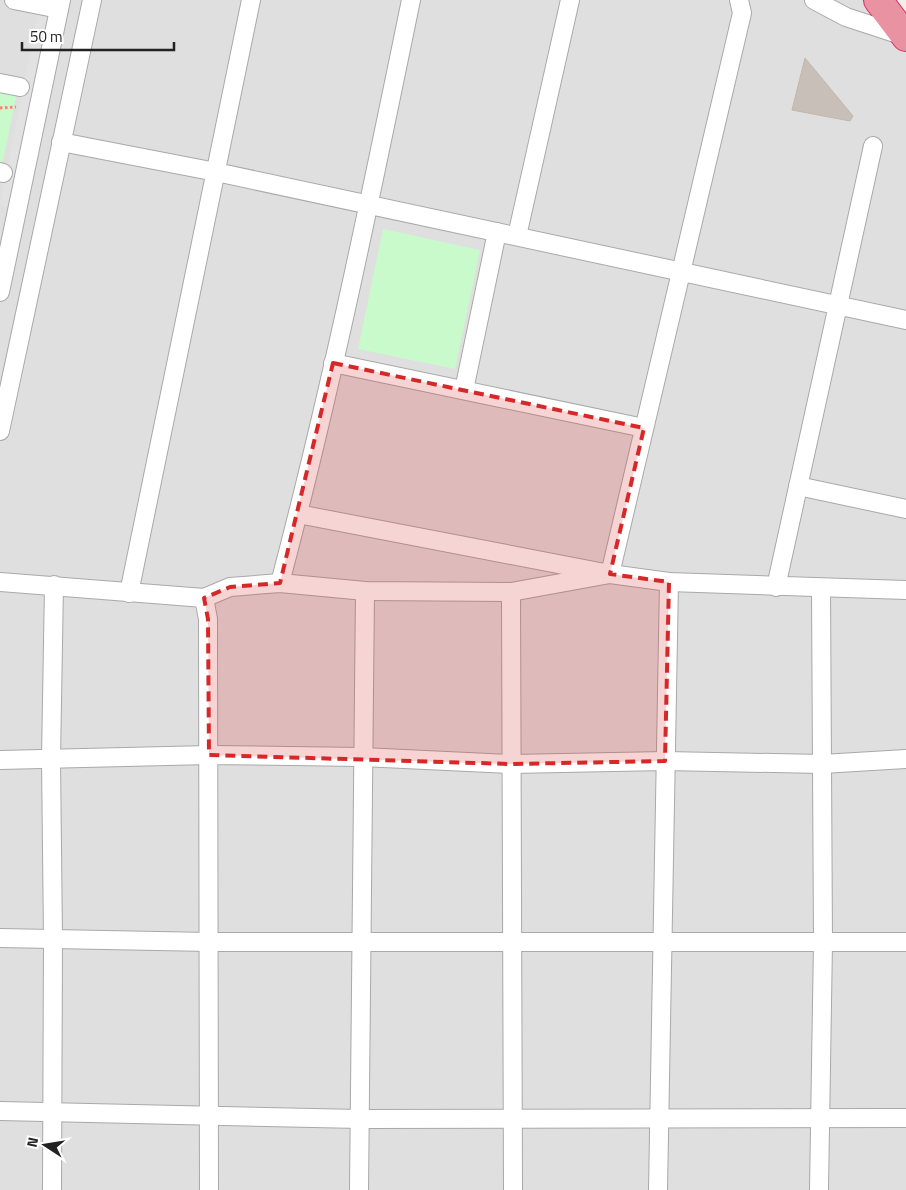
<svg xmlns="http://www.w3.org/2000/svg" width="906" height="1190" font-family="'Titillium Web',sans-serif">
<rect width="100%" height="100%" fill="#f2efe9"/>
<!-- residential -->
<path fill="#e0dfdf" d="M 0,0 L 878,0 L 906,37 L 906,1190 L 0,1190 Z"/>
<!-- park -->
<g fill="#c8facc">
<path d="M 0,88 L 17,92 L 2,165 L 0,165 Z"/>
<path d="M 383,229 L 480,250 L 455,369 L 358,349 Z"/>
</g>
<!-- parking -->
<path fill="#e2e2e2" d="M 39,10 L 53,13 L 12,207 L 0,205 Z"/>
<!-- building -->
<path fill="#c7bfb8" stroke="#c4b6ab" d="M 805,58 L 853,116 L 850,121 L 792,110 Z"/>
<g fill="none" stroke-linecap="round" stroke-linejoin="round">
<!-- street casing -->
<g stroke="#a9a9a9" stroke-width="20">
<g id="street">
<path d="M 14,0 L 59,9"/>
<path d="M 814,0 L 846,17 L 904,36"/>
<path d="M 0,83 L 20,87"/>
<path d="M 61,142 L 216,172 L 906,320"/>
<path d="M 0,172 L 3,173"/>
<path d="M 517,236 L 570,0"/>
<path d="M 0,292 L 61,0"/>
<path d="M 333,363 L 644,428"/>
<path d="M 464,390 L 497,232"/>
<path d="M 0,431 L 92,0"/>
<path d="M 798,486 L 906,509"/>
<path d="M 298,514 L 610,574 L 669,582 L 906,590"/>
<path d="M 0,582 L 204,598 L 230,587 L 280,583 L 365,591 L 511,592 L 610,574 L 742,13 L 739,0"/>
<path d="M 280,583 C 331,390 371,195 411,0"/>
<path d="M 776,587 L 873,146"/>
<path d="M 511,592 L 513,1190"/>
<path d="M 129,593 L 251,0"/>
<path d="M 204,598 L 208,619 L 209,1190"/>
<path d="M 0,760 L 209,755 L 362,757 L 511,764 L 665,761 L 822,764 L 906,759"/>
<path d="M 0,938 L 210,942 L 906,942"/>
<path d="M 0,1111 L 360,1119 L 906,1118"/>
<path d="M 52,1190 L 53,939 L 51,759 L 54,585"/>
<path d="M 359,1190 L 365,591"/>
<path d="M 658,1190 L 669,582"/>
<path d="M 819,1190 L 823,942 L 821,589"/>
</g>
</g>
<!-- highway casing -->
<g stroke="#dc2a67" stroke-width="30">
<path id="highway" d="M 878,0 L 906,37"/>
</g>
<!-- path -->
<path stroke="#fa8072" stroke-width="3" stroke-dasharray="2.5 2.5" stroke-linecap="butt" d="M 0,108 L 16,107"/>
<!-- street -->
<use href="#street" stroke="#fff" stroke-width="18"/>
<!-- highway -->
<use href="#highway" stroke="#e892a2" stroke-width="28"/>
</g>
<!-- marked area -->
<path fill="#d62828" fill-opacity="0.2" stroke="#d62828" stroke-width="4" stroke-dasharray="10 6" stroke-linejoin="round" d="M 333,363 L 644,428 L 610,574 L 669,582 L 665,761 L 511,764 L 209,755 L 208,619 L 204,598 L 230,587 L 280,583 Z"/>
<!-- north arrow -->
<g transform="translate(45 1145) rotate(282)" stroke="#ffffff" stroke-width="4" paint-order="stroke">
<path d="M0-4L9 19L0 12L-9 19Z" fill="#222222"/>
<text y="-8" font-size="14" font-weight="bold" text-anchor="middle" fill="#222222">N</text>
</g>
<!-- scale -->
<path d="M22 42v8h152v-8" fill="none" stroke="#222222" stroke-width="2.5"/>
<text x="30" y="42" font-size="15" fill="#222222" stroke="#ffffff" stroke-width="4" paint-order="stroke">50 m</text>
</svg>
